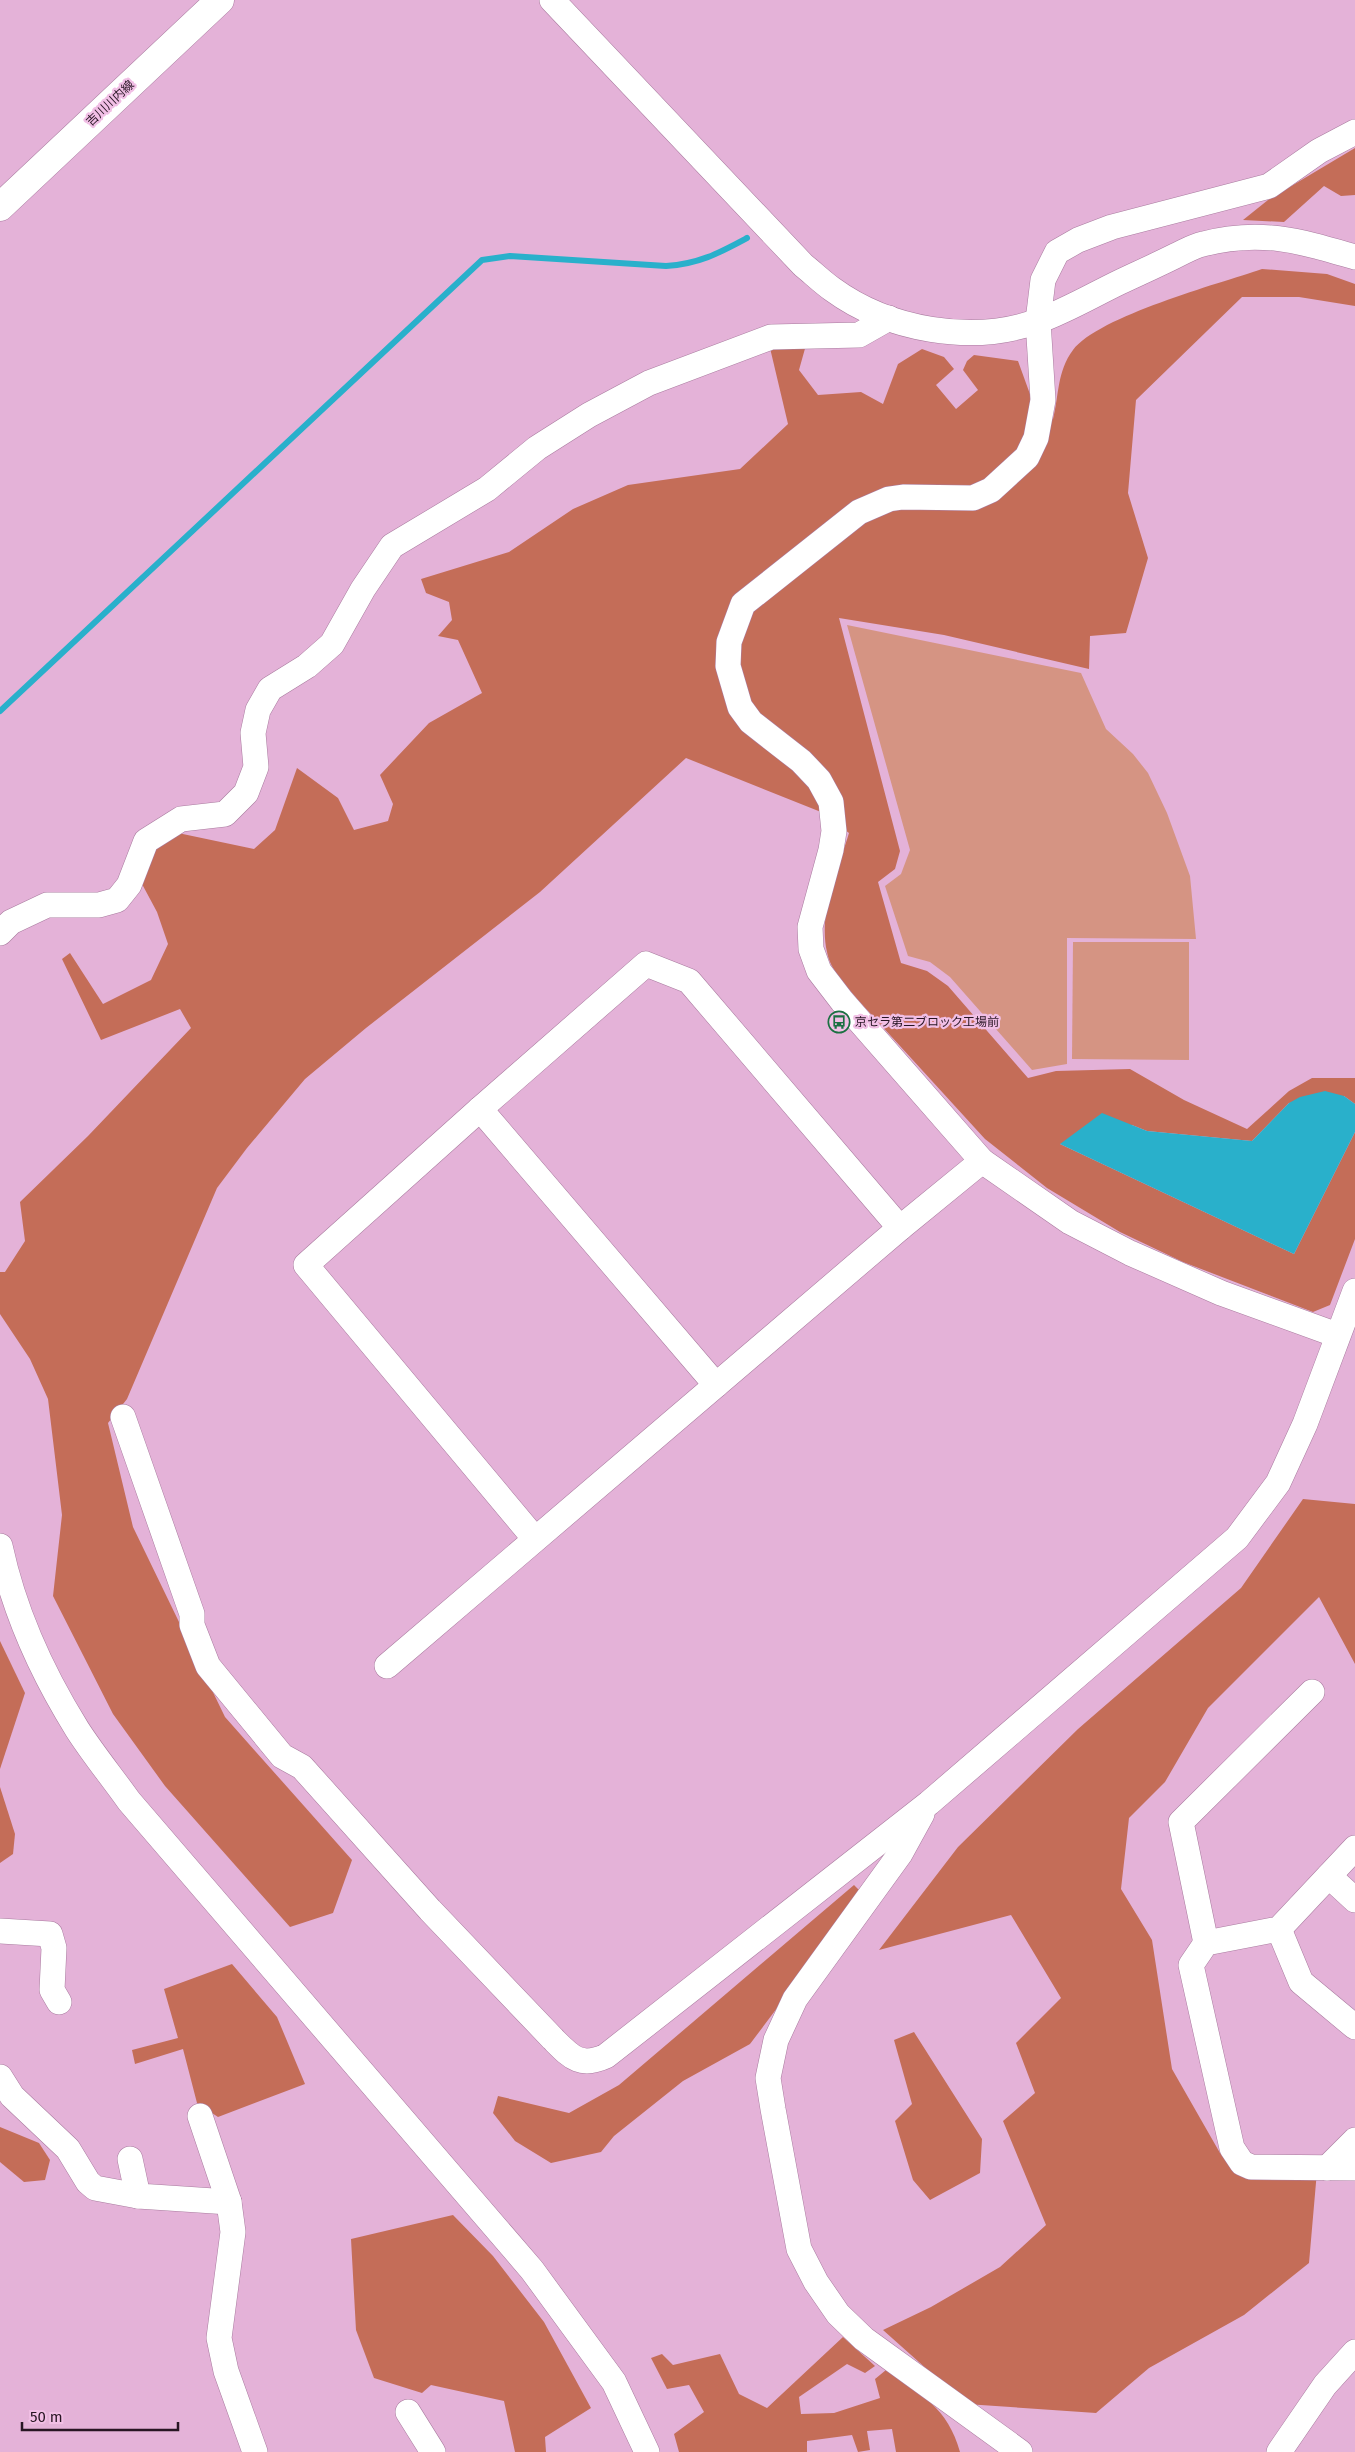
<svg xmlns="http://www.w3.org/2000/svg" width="1355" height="2452" font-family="'Fira Sans','Noto Sans JP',sans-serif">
<rect width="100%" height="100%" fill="#e4b2d8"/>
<!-- green -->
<g fill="#d59483">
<path d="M 847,625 L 1081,673 L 1106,729 L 1133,754 L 1148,773 L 1167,813 L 1190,876 L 1196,939 L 1067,938 L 1067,1064 L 1032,1070 L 950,977 L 930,962 L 908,956 L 885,886 L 901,874 L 910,850 Z"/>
<path d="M 1073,942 L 1189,942 L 1189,1060 L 1072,1059 Z"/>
</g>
<!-- forest -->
<g fill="#c46d58">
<path d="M 1355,148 L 1355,195 L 1341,196 L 1324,186 L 1284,222 L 1243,220 L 1268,200 Z"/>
<path d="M 1262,269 L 1327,274 L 1355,284 L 1355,306 L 1299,297 L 1242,297 L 1136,400 L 1128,493 L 1148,558 L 1126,633 L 1090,636 L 1089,669 L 944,635 L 839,618 L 900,851 L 895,869 L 878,882 L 901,963 L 927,971 L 948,986 L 1028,1078 L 1056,1071 L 1130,1069 L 1184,1100 L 1247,1129 L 1289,1091 L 1312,1078 L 1355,1078 L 1355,1104 L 1344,1096 L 1289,1103 L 1252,1141 L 1147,1131 L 1132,1125 L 1060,1144 L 1294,1254 L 1355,1132 L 1355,1239 L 1330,1305 L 1313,1312 L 1183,1262 L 1120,1232 L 1047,1188 L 985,1139 L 858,1000 C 847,986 830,970 827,952 C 818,913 838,870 849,833 L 821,812 L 686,758 L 540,892 L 366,1028 L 305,1079 L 247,1148 L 217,1188 L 127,1399 L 108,1423 L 133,1527 L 225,1717 L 352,1860 L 333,1913 L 290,1927 L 165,1786 L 113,1714 L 53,1596 L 62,1515 L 48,1399 L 30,1359 L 0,1314 L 0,1272 L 5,1272 L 25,1241 L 20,1202 L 88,1136 L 191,1028 L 180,1009 L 101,1040 L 62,959 L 70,953 L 103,1004 L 151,980 L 168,944 L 157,912 L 142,884 L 153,848 L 178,833 L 254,849 L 275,830 L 297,768 L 338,798 L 354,830 L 388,821 L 393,804 L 380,775 L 429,723 L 482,693 L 458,640 L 438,636 L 452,620 L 449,602 L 426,593 L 421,579 L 509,552 L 573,509 L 628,485 L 740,469 L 788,424 L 770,348 L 806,345 L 799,370 L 818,395 L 861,392 L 883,404 L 898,364 L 922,349 L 944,357 L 954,369 L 936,385 L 956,409 L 978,390 L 963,370 L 967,361 L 974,355 L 1018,361 L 1031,397 L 1053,419 C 1059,396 1057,371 1073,350 C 1099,316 1218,284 1262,269 Z"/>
<path d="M 1303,1499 L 1355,1504 L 1355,1664 L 1319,1597 L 1208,1708 L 1165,1782 L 1129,1818 L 1121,1889 L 1152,1940 L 1172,2069 L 1220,2153 L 1317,2171 L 1309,2263 L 1244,2315 L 1149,2368 L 1096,2413 L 966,2404 L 883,2330 L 931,2307 L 1000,2267 L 1046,2225 L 1003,2121 L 1035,2093 L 1016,2043 L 1061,1998 L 1011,1915 L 879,1950 L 958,1847 L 1078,1729 L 1241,1588 Z"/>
<path d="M 0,1641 L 25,1693 L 0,1769 Z"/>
<path d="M 0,1787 L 15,1834 L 13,1854 L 0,1863 Z"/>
<path d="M 854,1885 L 863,1894 L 750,2044 L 683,2081 L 614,2136 L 601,2152 L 551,2163 L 515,2141 L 493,2113 L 498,2096 L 569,2113 L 619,2085 Z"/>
<path d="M 232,1964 L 277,2017 L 305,2084 L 218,2117 L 197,2103 L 183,2049 L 135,2064 L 132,2050 L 178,2038 L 164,1989 Z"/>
<path d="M 914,2032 L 982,2139 L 980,2173 L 930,2200 L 913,2180 L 895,2121 L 912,2104 L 894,2040 Z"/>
<path d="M 0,2127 L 39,2143 L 50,2160 L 45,2180 L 24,2182 L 0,2162 Z"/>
<path d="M 453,2215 L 493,2256 L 544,2322 L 591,2408 L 545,2437 L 546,2452 L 515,2452 L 504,2401 L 431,2385 L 422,2393 L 374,2378 L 356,2330 L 351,2239 Z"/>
<path d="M 843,2337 L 875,2366 L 865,2373 L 847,2364 L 799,2397 L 801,2414 L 834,2413 L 880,2398 L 875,2379 L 886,2370 C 921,2394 948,2408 960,2452 L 896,2452 L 892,2429 L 867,2431 L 870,2450 L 858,2452 L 852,2435 L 807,2441 L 807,2452 L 679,2452 L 674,2434 L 704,2412 L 689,2385 L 667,2389 L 651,2358 L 662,2354 L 673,2365 L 720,2354 L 739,2394 L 767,2408 Z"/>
</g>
<!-- water -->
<path fill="#29b0cb" d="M 1325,1091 L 1344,1096 L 1355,1104 L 1355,1132 L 1294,1254 L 1060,1144 L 1102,1113 L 1147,1131 L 1252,1141 L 1289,1103 L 1300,1097 Z"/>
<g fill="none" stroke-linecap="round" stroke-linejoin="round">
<!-- stream -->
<path stroke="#29b0cb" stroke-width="6" d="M 0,711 L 482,260 L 510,256 L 666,266 C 699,264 719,253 747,238"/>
<!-- minor casing -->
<g stroke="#a97b9f" stroke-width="26">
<g id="minor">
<path d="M 552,0 L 803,265 C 813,273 822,282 832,289 C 888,330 972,345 1038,321 C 1066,311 1093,295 1120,282 C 1139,273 1157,265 1175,256 C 1184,252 1193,246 1203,244 C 1261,229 1300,241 1355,257"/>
<path d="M 0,933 L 11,922 L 47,905 L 99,905 L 117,900 L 129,885 L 146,841 L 181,819 L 225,814 L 246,793 L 256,767 L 253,733 L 258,710 L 270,689 L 307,666 L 332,644 L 363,589 L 392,546 L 487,489 L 537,448 L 589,415 L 649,383 L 771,337 L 859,335 L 889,318"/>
<path d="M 480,1109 L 716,1385"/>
<path d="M 1337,1335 L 1221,1293 L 1130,1253 L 1070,1222 L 982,1161 L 842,1001 L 819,971 L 811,949 L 810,927 L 831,850 L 834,831 L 831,802 L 819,780 L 801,761 L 751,722 L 740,707 L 728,666 L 729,642 L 743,604 L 859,512 L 889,499 L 903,497 L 973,498 L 991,490 L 1027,457 L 1036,438 L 1043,400 L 1038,321 L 1043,280 L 1057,252 L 1078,240 L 1112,227 L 1269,186 L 1319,151 L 1355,132"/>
<path d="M 123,1417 L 192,1614 L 192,1625 L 208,1666 L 282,1756 L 302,1767 L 430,1910 L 553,2039 C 571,2057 580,2068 606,2056 L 929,1803 L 1237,1538 L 1278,1483 L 1305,1424 L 1355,1291"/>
<path d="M 535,1539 L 306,1265 L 480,1109 L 646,964 L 689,981 L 900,1228"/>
<path d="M 0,1546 C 14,1611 42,1673 77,1729 C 93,1754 112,1777 129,1801 L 532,2270 L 614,2382 L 647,2452"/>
<path d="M 387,1666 L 900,1228 L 982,1161"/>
<path d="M 922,1814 L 900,1854 L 795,1999 L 776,2040 L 768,2078 L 773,2109 L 799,2249 L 816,2282 L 838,2314 L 864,2339 L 1020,2452"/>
<path d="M 1355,1848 L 1279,1929 L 1206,1943 L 1191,1965 L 1232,2148 L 1242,2163 L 1251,2167 L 1355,2168"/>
<path d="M 1329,1876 L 1355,1900"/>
<path d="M 1279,1929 L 1301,1982 L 1355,2027"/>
<path d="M 0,1931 L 50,1934 L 54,1948 L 52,1990 L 59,2002"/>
<path d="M 1206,1943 L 1181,1822 L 1312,1692"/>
<path d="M 0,2077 L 12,2096 L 68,2149 L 88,2182 L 95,2188 L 138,2196"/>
<path d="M 200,2116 L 229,2202 L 233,2232 L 219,2338 L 226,2371 L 255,2452"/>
<path d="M 130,2159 L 138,2196 L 229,2202"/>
<path d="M 1327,2168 L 1355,2140"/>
<path d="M 408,2412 L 433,2452"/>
<path d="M 1279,2452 L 1325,2385 L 1355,2352"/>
</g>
</g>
<!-- major casing -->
<g stroke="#a97b9f" stroke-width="29">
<path id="major" d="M 0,207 L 220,0"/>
</g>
<!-- minor -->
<use href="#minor" stroke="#fff" stroke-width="25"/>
<!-- major -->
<use href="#major" stroke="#fff" stroke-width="28"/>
</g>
<!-- icons -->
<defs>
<g id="bus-ring" transform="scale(1.125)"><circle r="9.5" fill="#f1bfe5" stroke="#1b7042" stroke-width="1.5"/><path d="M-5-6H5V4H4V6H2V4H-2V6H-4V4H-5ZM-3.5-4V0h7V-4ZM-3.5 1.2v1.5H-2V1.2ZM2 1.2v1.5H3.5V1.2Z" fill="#1b7042"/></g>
</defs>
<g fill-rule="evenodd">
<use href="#bus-ring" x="839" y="1022"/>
</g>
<g text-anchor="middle" stroke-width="4.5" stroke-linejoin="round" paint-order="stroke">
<!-- street labels -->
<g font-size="12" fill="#271523" stroke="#f1bfe5">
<text transform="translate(110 103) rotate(-43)" y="4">吉川川内線</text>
</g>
<!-- poi labels -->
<g font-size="12" fill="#271523" stroke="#f1bfe5" text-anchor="start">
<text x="855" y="1026">京セラ第二ブロック工場前</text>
</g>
</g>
<!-- scale -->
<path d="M22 2422v8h156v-8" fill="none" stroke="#271523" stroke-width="2.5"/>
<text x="30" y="2422" font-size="15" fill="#271523" stroke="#f1bfe5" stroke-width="4" paint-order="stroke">50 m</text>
</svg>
